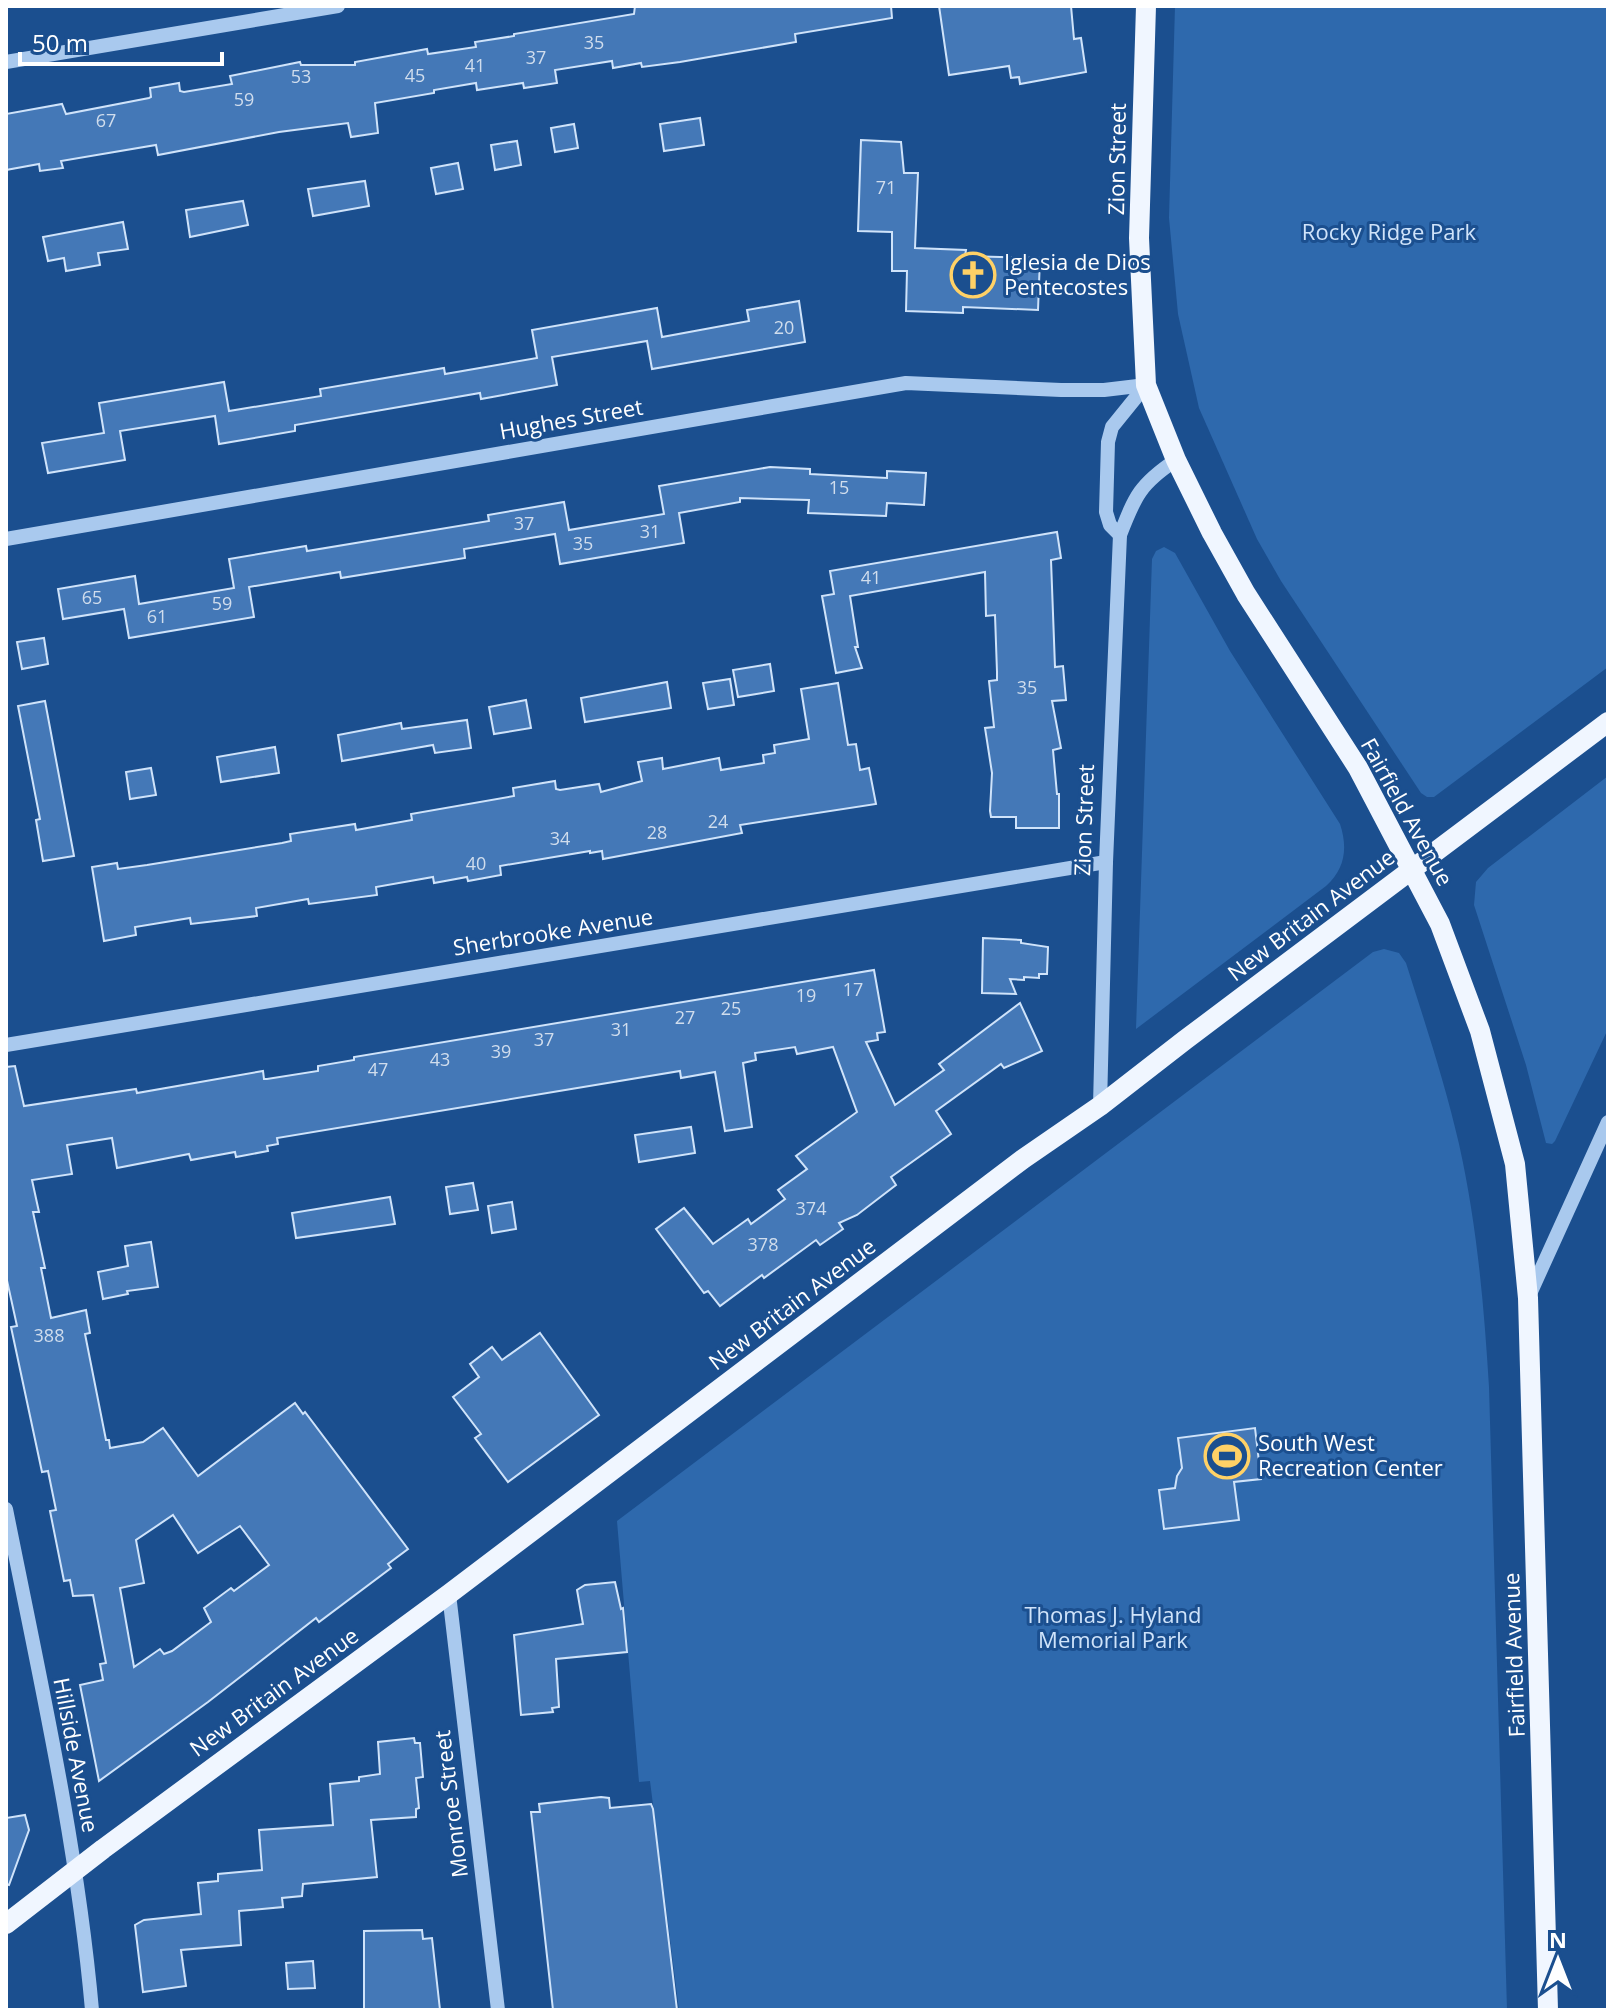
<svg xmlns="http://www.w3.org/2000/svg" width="1614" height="2016" font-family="'Open Sans',sans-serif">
<rect width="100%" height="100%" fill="#1b4f8f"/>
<!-- green -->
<g fill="#2e69ad">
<path d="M 1175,6 L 1608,6 L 1608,667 L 1434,797 L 1427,797 L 1421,793 L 1281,581 L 1257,539 L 1199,408 L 1178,314 L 1169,218 Z"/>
<path d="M 1164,547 L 1175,553 L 1230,651 L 1340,824 C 1348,848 1345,869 1326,886 L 1136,1029 L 1152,559 L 1156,551 Z"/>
<path d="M 1608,776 L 1608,1029 L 1555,1141 L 1552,1144 L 1546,1143 L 1526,1065 L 1474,905 L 1476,882 L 1488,868 Z"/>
<path d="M 1384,949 L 1399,953 L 1406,963 C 1425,1023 1445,1083 1459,1144 C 1477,1225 1484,1305 1489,1387 L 1507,2010 L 679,2010 L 650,1781 L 639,1782 L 617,1521 L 1373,952 Z"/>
</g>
<!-- building -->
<g fill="#4478b7" stroke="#cfe3fa" stroke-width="2" fill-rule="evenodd">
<path d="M 635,6 L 891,6 L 892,18 L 795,34 L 796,42 L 680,62 L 642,67 L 641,63 L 613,68 L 612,61 L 555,70 L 557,83 L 524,88 L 523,83 L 477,90 L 476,83 L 434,90 L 434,93 L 375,103 L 378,133 L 351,137 L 348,123 L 279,132 L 158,155 L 156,145 L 61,161 L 63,168 L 40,171 L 39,164 L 6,170 L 6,114 L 62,104 L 66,114 L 149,98 L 151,97 L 150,88 L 179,83 L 180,91 L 184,92 L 232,84 L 230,76 L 300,62 L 301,65 L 355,65 L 355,62 L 427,49 L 428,54 L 476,47 L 475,42 L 514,36 L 514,34 L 634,14 Z"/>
<path d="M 939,6 L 1071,6 L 1074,39 L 1081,38 L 1086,72 L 1020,84 L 1019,77 L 1011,78 L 1009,66 L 949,75 Z"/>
<path d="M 700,118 L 704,145 L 664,151 L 660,124 Z"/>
<path d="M 574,124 L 578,148 L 555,152 L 551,128 Z"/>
<path d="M 861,140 L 901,142 L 904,173 L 918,173 L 915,248 L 966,250 L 965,256 L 1040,258 L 1038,310 L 963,307 L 963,313 L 906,311 L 907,271 L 892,271 L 892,232 L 858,231 Z"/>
<path d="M 517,141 L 521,165 L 495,170 L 491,145 Z"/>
<path d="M 458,163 L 463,189 L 436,194 L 431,168 Z"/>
<path d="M 365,181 L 369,206 L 313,216 L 308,189 Z"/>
<path d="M 243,201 L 248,225 L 190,237 L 186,210 Z"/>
<path d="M 123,222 L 128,249 L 98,253 L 100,265 L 66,271 L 64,258 L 48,261 L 43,237 Z"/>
<path d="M 799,301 L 805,342 L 652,369 L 647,341 L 552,357 L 557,385 L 481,399 L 480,393 L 295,425 L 295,431 L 219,444 L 215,416 L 120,431 L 125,460 L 48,473 L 42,443 L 104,433 L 99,403 L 224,382 L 229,411 L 321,396 L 320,389 L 444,368 L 445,374 L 537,358 L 532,330 L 657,308 L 662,337 L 749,321 L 747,310 Z"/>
<path d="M 770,467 L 810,469 L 810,474 L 887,478 L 887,471 L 926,473 L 924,505 L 887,503 L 886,516 L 808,513 L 809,500 L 740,498 L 740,502 L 679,513 L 684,543 L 560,564 L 555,534 L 464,549 L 465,558 L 341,578 L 340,572 L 249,587 L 254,617 L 129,638 L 124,609 L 63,619 L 58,589 L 135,576 L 139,604 L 234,588 L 229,559 L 306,546 L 307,551 L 489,521 L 488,515 L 564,502 L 569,530 L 664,514 L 659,486 Z"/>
<path d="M 1057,532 L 1061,558 L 1051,560 L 1055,667 L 1063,666 L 1066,700 L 1052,701 L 1061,748 L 1053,750 L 1057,794 L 1059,794 L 1059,828 L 1016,828 L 1016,817 L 991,817 L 990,811 L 992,773 L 985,728 L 994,727 L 989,681 L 997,680 L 997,672 L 995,615 L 986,616 L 985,572 L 850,596 L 858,647 L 855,647 L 862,668 L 836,673 L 822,596 L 834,594 L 830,571 Z"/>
<path d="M 44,638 L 48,664 L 22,669 L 17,642 Z"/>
<path d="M 770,664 L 774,691 L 738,697 L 733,670 Z"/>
<path d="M 730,679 L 734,705 L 708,709 L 703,683 Z"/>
<path d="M 667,682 L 671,708 L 585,722 L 581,698 Z"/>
<path d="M 838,683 L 848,745 L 856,744 L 860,770 L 869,768 L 876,804 L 740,825 L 742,833 L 603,859 L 602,851 L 590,853 L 590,851 L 500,866 L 501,875 L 468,881 L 467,877 L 434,883 L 433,877 L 376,887 L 377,895 L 309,904 L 308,899 L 256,908 L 257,916 L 191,924 L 190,918 L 135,927 L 136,935 L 104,941 L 92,867 L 117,863 L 118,869 L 147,865 L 282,843 L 291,841 L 290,834 L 355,824 L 356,830 L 412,820 L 411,814 L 514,796 L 513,788 L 555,781 L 556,789 L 560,790 L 599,784 L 601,792 L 642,781 L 638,762 L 662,758 L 663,769 L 719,758 L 721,770 L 764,763 L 763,755 L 775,753 L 774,745 L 809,739 L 801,689 Z"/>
<path d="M 526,700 L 531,728 L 494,734 L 489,707 Z"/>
<path d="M 45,701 L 74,856 L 43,861 L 36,820 L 40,819 L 18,706 Z"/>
<path d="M 467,720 L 471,748 L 435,753 L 433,745 L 342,761 L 338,735 L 401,723 L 402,729 Z"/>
<path d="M 275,747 L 279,773 L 221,782 L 217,757 Z"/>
<path d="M 151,768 L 156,795 L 130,799 L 126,772 Z"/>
<path d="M 983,938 L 1021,940 L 1021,943 L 1048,947 L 1047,974 L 1039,974 L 1039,978 L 1024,977 L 1024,980 L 1010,979 L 1016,994 L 982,993 Z"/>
<path d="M 874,970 L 885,1032 L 877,1033 L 878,1040 L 866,1042 L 895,1105 L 944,1070 L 939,1064 L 1020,1003 L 1042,1051 L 1004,1068 L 1001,1064 L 936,1111 L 951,1134 L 891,1177 L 896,1185 L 857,1215 L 839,1223 L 843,1229 L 820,1245 L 816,1240 L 764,1278 L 762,1275 L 720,1306 L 708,1291 L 704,1293 L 656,1229 L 684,1208 L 713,1244 L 748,1219 L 751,1224 L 785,1199 L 778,1190 L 807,1169 L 796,1156 L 857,1112 L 833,1047 L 797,1054 L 795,1047 L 755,1053 L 756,1060 L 743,1063 L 752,1127 L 725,1131 L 715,1072 L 681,1078 L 680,1071 L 277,1138 L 278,1144 L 267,1146 L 268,1151 L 236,1157 L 235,1152 L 191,1160 L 189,1154 L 117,1168 L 112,1138 L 67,1145 L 72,1174 L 32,1180 L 39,1212 L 33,1212 L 45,1268 L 41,1268 L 51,1318 L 86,1310 L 90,1333 L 85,1334 L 106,1440 L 109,1440 L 110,1448 L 143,1442 L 163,1428 L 198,1476 L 295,1403 L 303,1414 L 305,1412 L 408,1549 L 388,1564 L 391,1568 L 319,1622 L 316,1618 L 208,1702 L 99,1781 L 80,1685 L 103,1680 L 100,1664 L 106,1663 L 93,1595 L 73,1596 L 70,1580 L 64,1581 L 50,1511 L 56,1510 L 48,1471 L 42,1472 L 11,1327 L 17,1326 L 6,1276 L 6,1067 L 15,1066 L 24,1106 L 136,1089 L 137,1093 L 263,1071 L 264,1079 L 267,1079 L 318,1071 L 318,1066 L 354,1060 L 354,1057 ZM 173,1515 L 198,1553 L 240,1526 L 269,1565 L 234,1591 L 231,1588 L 204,1608 L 211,1622 L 172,1651 L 164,1654 L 160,1649 L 134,1667 L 120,1588 L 144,1583 L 136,1540 Z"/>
<path d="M 691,1127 L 695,1153 L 639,1162 L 635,1135 Z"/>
<path d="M 473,1183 L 478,1210 L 450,1214 L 446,1187 Z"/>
<path d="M 390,1197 L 395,1224 L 296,1238 L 292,1213 Z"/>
<path d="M 512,1202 L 516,1229 L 492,1233 L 488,1206 Z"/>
<path d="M 151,1242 L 158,1287 L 127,1291 L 128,1294 L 103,1299 L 98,1272 L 128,1266 L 125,1246 Z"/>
<path d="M 540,1333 L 599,1415 L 508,1482 L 475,1438 L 481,1434 L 453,1397 L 479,1377 L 470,1364 L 492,1347 L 502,1360 Z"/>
<path d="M 1255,1428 L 1261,1479 L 1234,1482 L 1239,1520 L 1164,1529 L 1159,1490 L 1175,1488 L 1177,1476 L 1182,1468 L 1178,1438 Z"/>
<path d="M 615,1582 L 621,1609 L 623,1608 L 627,1652 L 556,1659 L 559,1707 L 552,1708 L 553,1712 L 521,1715 L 514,1635 L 583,1624 L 577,1590 L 585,1585 Z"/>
<path d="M 414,1738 L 415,1743 L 420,1743 L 423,1777 L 416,1778 L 419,1808 L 416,1809 L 416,1817 L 371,1820 L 377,1877 L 303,1884 L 302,1896 L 282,1898 L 283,1907 L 239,1911 L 241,1945 L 181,1950 L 186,1986 L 143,1992 L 135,1925 L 144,1920 L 201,1914 L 198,1883 L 218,1881 L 218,1874 L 262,1870 L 259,1830 L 333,1825 L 330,1784 L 359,1781 L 359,1777 L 380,1774 L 378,1742 Z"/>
<path d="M 601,1797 L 609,1798 L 610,1808 L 651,1804 L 653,1809 L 677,2010 L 553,2010 L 531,1812 L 540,1812 L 539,1804 Z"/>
<path d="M 25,1815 L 29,1830 L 9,1885 L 6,1884 L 6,1818 Z"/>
<path d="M 422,1930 L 423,1939 L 432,1938 L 440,2010 L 364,2010 L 364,1931 Z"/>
<path d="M 313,1961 L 315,1988 L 288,1989 L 286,1963 Z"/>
</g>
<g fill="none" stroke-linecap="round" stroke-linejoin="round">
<!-- minor -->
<g stroke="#a9c9ee" stroke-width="14">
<path d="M 6,62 L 338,6"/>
<path d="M 1120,535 L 1110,525 L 1106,512 L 1108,442 L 1112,427 L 1146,385"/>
<path d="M 6,539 L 906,383 L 1061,390 L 1104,390 L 1146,385"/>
<path d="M 6,1045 L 1106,862"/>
<path d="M 1100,1106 L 1106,862 L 1120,535 C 1135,496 1140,484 1176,460"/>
<path d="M 1529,1296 L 1608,1122"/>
<path d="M 6,1509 C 39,1675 77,1841 92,2010"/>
<path d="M 449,1594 L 498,2010"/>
</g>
<!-- major -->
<g stroke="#f0f6ff" stroke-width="20">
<path d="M 1146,6 L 1139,238 L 1146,385 L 1176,460 L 1212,533 L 1246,594 L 1358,768 L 1440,924 L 1480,1031 L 1515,1164 L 1528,1298 L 1548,2010"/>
<path d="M 6,1924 L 103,1849 L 449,1594 L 1023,1159 L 1100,1106 L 1185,1040 L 1608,722"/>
</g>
</g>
<!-- icons -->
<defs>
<g id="church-ring" transform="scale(2.3)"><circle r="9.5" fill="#1b4f8f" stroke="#ffd166" stroke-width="1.5"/><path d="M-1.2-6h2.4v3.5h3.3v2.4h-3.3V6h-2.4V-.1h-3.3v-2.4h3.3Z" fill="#ffd166"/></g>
<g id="stadium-ring" transform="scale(2.3)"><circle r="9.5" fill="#1b4f8f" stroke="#ffd166" stroke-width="1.5"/><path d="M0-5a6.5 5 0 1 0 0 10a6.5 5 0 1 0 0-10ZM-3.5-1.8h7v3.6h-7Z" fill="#ffd166"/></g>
</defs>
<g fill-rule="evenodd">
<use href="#church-ring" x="973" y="275"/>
<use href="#stadium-ring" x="1227" y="1456"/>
</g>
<g text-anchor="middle" stroke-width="6" stroke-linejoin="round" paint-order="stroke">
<!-- number labels -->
<g font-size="18" fill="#d0dded">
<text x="594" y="49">35</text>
<text x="536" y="64">37</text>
<text x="475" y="72">41</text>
<text x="415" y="82">45</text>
<text x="301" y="83">53</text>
<text x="244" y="106">59</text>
<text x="106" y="127">67</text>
<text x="886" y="194">71</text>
<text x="784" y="334">20</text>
<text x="839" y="494">15</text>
<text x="524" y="530">37</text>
<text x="650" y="538">31</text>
<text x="583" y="550">35</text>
<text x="871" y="584">41</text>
<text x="92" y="604">65</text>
<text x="222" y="610">59</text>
<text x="157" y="623">61</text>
<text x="1027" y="694">35</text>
<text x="718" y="828">24</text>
<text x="657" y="839">28</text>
<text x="560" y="845">34</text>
<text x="476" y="870">40</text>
<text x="853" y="996">17</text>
<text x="806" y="1002">19</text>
<text x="731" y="1015">25</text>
<text x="685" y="1024">27</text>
<text x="621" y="1036">31</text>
<text x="544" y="1046">37</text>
<text x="501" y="1058">39</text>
<text x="440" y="1066">43</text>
<text x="378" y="1076">47</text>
<text x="811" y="1215">374</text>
<text x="763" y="1251">378</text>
<text x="49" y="1342">388</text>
</g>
<!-- street labels -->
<g font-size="22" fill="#fff" stroke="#1b4f8f">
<text transform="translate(1117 159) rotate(-89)" y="8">Zion Street</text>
<text transform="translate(571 419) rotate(-10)" y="8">Hughes Street</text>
<text transform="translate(1407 812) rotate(61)" y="8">Fairfield Avenue</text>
<text transform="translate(1084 820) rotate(-88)" y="8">Zion Street</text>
<text transform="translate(1311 915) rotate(-37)" y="8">New Britain Avenue</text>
<text transform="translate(553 932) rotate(-9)" y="8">Sherbrooke Avenue</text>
<text transform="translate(792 1304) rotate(-37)" y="8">New Britain Avenue</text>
<text transform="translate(1514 1655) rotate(-92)" y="8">Fairfield Avenue</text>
<text transform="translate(274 1692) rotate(-36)" y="8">New Britain Avenue</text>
<text transform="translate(76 1755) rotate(79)" y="8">Hillside Avenue</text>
<text transform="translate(451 1804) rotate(-97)" y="8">Monroe Street</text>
</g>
<!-- park labels -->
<g font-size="22" fill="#cfe3fa" stroke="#1b4f8f">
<text x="1389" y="240">Rocky Ridge Park</text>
<text x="1113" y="1623">Thomas J. Hyland<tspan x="1113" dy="25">Memorial Park</tspan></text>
</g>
<!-- poi labels -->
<g font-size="22" fill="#fff" stroke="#1b4f8f" text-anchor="start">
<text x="1004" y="270">Iglesia de Dios<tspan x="1004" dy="25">Pentecostes</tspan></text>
<text x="1258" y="1451">South West<tspan x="1258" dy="25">Recreation Center</tspan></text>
</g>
</g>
<!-- border -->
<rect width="1614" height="2016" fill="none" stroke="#ffffff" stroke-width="16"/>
<!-- north arrow -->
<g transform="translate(1558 1960)" stroke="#1b4f8f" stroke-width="6" paint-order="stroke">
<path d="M0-6L14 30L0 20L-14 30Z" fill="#ffffff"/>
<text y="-12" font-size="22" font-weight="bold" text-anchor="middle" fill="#ffffff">N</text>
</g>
<!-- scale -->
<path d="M20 52v12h202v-12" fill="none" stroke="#ffffff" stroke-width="4"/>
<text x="32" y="52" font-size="24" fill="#ffffff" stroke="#1b4f8f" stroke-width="6" paint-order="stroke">50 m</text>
</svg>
